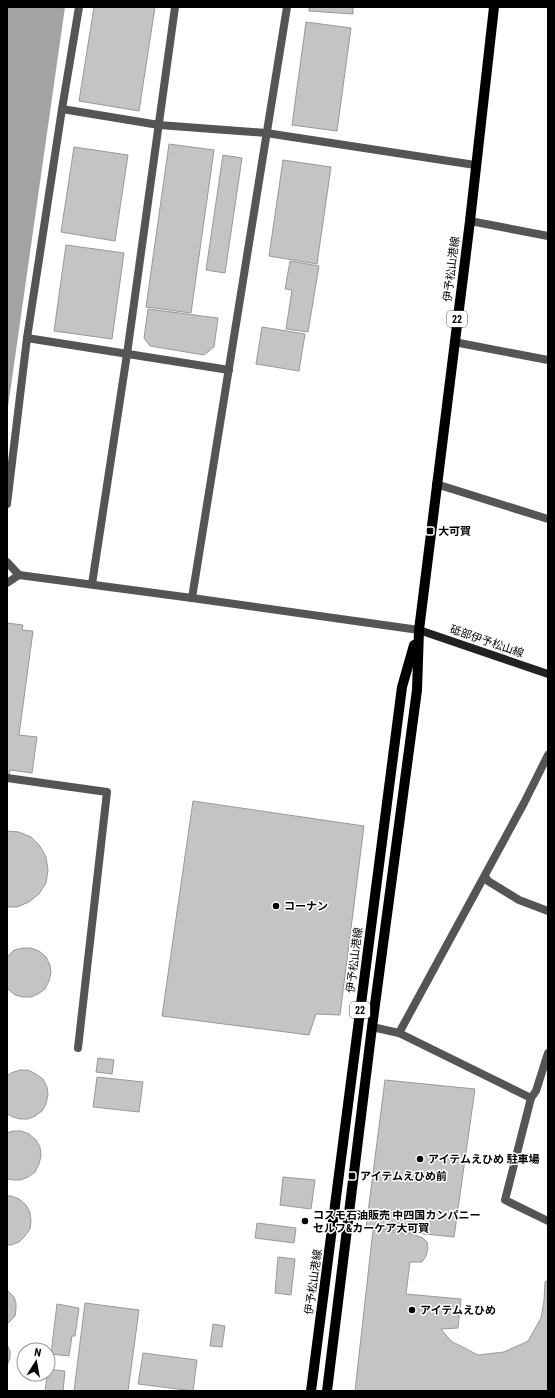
<svg xmlns="http://www.w3.org/2000/svg" width="555" height="1398" font-family="'Roboto Condensed','Noto Sans JP',sans-serif">
<rect width="100%" height="100%" fill="#fff"/>
<!-- water -->
<path fill="#a3a3a3" d="M 7,7 L 65,7 L 7,414 Z"/>
<!-- building -->
<g fill="#c4c4c4" stroke="#999">
<path d="M 94,7 L 155,7 L 139,111 L 79,101 Z"/>
<path d="M 309,7 L 353,7 L 353,14 L 309,11 Z"/>
<path d="M 306,22 L 351,28 L 337,131 L 292,125 Z"/>
<path d="M 169,144 L 214,150 L 191,313 L 146,307 Z"/>
<path d="M 74,147 L 128,155 L 115,241 L 61,232 Z"/>
<path d="M 223,155 L 242,158 L 225,273 L 206,270 Z"/>
<path d="M 283,160 L 331,167 L 317,264 L 269,256 Z"/>
<path d="M 66,245 L 124,253 L 112,339 L 54,331 Z"/>
<path d="M 290,261 L 319,266 L 308,332 L 286,329 L 292,290 L 285,289 Z"/>
<path d="M 148,309 L 218,318 L 214,347 L 204,355 L 150,346 L 144,338 Z"/>
<path d="M 262,327 L 305,334 L 299,371 L 256,364 Z"/>
<path d="M 7,623 L 23,625 L 22,630 L 33,631 L 19,735 L 37,737 L 32,773 L 10,770 L 9,776 L 7,775 Z"/>
<path d="M 193,801 L 364,826 L 340,1015 L 316,1014 L 309,1035 L 162,1016 Z"/>
<path d="M 7,831 L 19,832 L 31,837 L 40,846 L 46,857 L 48,870 L 46,883 L 39,894 L 29,902 L 17,907 L 7,907 Z"/>
<path d="M 23,948 L 31,948 L 39,951 L 46,957 L 50,965 L 51,973 L 49,981 L 45,989 L 38,994 L 31,997 L 23,997 L 15,995 L 7,988 L 7,957 L 14,950 Z"/>
<path d="M 98,1058 L 114,1060 L 112,1074 L 96,1072 Z"/>
<path d="M 20,1070 L 28,1070 L 36,1074 L 43,1079 L 47,1087 L 48,1095 L 46,1104 L 42,1111 L 35,1116 L 28,1119 L 20,1119 L 13,1117 L 7,1114 L 7,1076 L 11,1073 Z"/>
<path d="M 97,1077 L 143,1082 L 139,1112 L 93,1107 Z"/>
<path d="M 385,1080 L 475,1089 L 454,1237 L 366,1228 Z"/>
<path d="M 13,1131 L 21,1131 L 29,1134 L 36,1140 L 40,1147 L 41,1156 L 39,1164 L 35,1172 L 28,1177 L 21,1180 L 13,1180 L 7,1179 L 7,1133 Z"/>
<path d="M 283,1177 L 315,1180 L 311,1209 L 280,1205 Z"/>
<path d="M 7,1196 L 11,1196 L 19,1199 L 26,1205 L 30,1212 L 31,1221 L 30,1229 L 25,1236 L 19,1242 L 11,1245 L 7,1245 Z"/>
<path d="M 257,1223 L 296,1228 L 294,1243 L 255,1238 Z"/>
<path d="M 373,1230 L 412,1234 L 423,1238 L 427,1242 L 428,1248 L 426,1256 L 422,1262 L 410,1262 L 406,1294 L 461,1299 L 458,1328 L 441,1329 L 451,1341 L 478,1355 L 504,1352 L 528,1341 L 541,1318 L 544,1301 L 545,1282 L 548,1280 L 548,1391 L 355,1391 Z"/>
<path d="M 278,1257 L 295,1259 L 291,1295 L 275,1293 Z"/>
<path d="M 7,1290 L 14,1297 L 16,1303 L 16,1309 L 15,1316 L 7,1324 Z"/>
<path d="M 85,1303 L 139,1310 L 128,1391 L 74,1391 Z"/>
<path d="M 57,1304 L 79,1308 L 75,1336 L 72,1336 L 69,1356 L 51,1354 Z"/>
<path d="M 213,1324 L 225,1326 L 222,1347 L 210,1346 Z"/>
<path d="M 7,1345 L 10,1351 L 10,1358 L 7,1366 Z"/>
<path d="M 143,1353 L 197,1360 L 193,1391 L 138,1384 Z"/>
<path d="M 48,1369 L 65,1371 L 63,1391 L 45,1391 Z"/>
</g>
<g fill="none" stroke-linecap="round" stroke-linejoin="round">
<!-- minor -->
<g stroke="#555" stroke-width="8">
<path d="M 62,109 L 159,125 L 266,133"/>
<path d="M 470,221 L 548,236"/>
<path d="M 27,338 L 229,370"/>
<path d="M 436,484 L 548,519"/>
<path d="M 7,504 L 27,338 L 62,109 L 79,7"/>
<path d="M 7,562 L 19,575"/>
<path d="M 7,583 L 19,575 L 192,598 L 287,7"/>
<path d="M 92,584 L 127,354 L 175,7"/>
<path d="M 7,778 L 107,792 L 78,1048"/>
<path d="M 485,876 L 488,881 L 519,900 L 548,911"/>
<path d="M 399,1033 L 524,803 L 548,755"/>
<path d="M 531,1098 L 536,1091 L 548,1053"/>
</g>
<!-- tertiary -->
<g stroke="#555" stroke-width="8">
<path d="M 266,133 L 475,165"/>
<path d="M 454,342 L 548,360"/>
<path d="M 192,598 L 419,630"/>
<path d="M 372,1027 L 399,1033 L 531,1098 L 505,1200 L 548,1221"/>
</g>
<!-- secondary -->
<path stroke="#222" stroke-width="8" d="M 419,630 L 548,674"/>
<!-- primary -->
<g stroke="#000" stroke-width="10">
<path d="M 311,1391 L 402,687 L 414,645"/>
<path d="M 327,1391 L 372,1027 L 417,690 L 419,630 L 470,221 L 494,7"/>
</g>
</g>
<!-- markers -->
<g fill="#000" stroke="#fff" stroke-width="1.5">
<rect x="426" y="527" width="8" height="8" rx="2"/>
<circle cx="276" cy="906" r="4"/>
<circle cx="420" cy="1159" r="4"/>
<rect x="348" y="1172" width="8" height="8" rx="2"/>
<circle cx="305" cy="1221" r="4"/>
<circle cx="412" cy="1310" r="4"/>
</g>
<g text-anchor="middle" stroke-width="3" stroke-linejoin="round" paint-order="stroke">
<!-- shield labels -->
<g fill="#fff" stroke="#4c4c4c" stroke-width="1">
<rect x="447" y="311" width="20" height="16" rx="3"/>
<rect x="350" y="1002" width="20" height="16" rx="3"/>
</g>
<g font-size="10" font-weight="bold" fill="#000">
<text x="457" y="323">22</text>
<text x="360" y="1014">22</text>
</g>
<!-- street labels -->
<g font-size="11" fill="#000" stroke="#fff">
<text transform="translate(451 269) rotate(-83)" y="4">伊予松山港線</text>
<text transform="translate(487 641) rotate(19)" y="4">砥部伊予松山線</text>
<text transform="translate(354 960) rotate(-83)" y="4">伊予松山港線</text>
<text transform="translate(313 1282) rotate(-82)" y="4">伊予松山港線</text>
</g>
<!-- poi labels -->
<g font-size="11" font-weight="bold" fill="#000" stroke="#fff" text-anchor="start">
<text x="438" y="535">大可賀</text>
<text x="284" y="910">コーナン</text>
<text x="428" y="1163">アイテムえひめ 駐車場</text>
<text x="360" y="1180">アイテムえひめ前</text>
<text x="313" y="1219">コスモ石油販売 中四国カンパニー<tspan x="313" dy="13">セルフ&amp;カーケア大可賀</tspan></text>
<text x="420" y="1314">アイテムえひめ</text>
</g>
</g>
<!-- border -->
<rect width="555" height="1398" fill="none" stroke="#000000" stroke-width="16"/>
<!-- north arrow -->
<g transform="translate(36 1362) rotate(11)"><circle r="19" fill="#ffffff" stroke="#999999"/>
<path d="M0-3L7 15L0 10L-7 15Z" fill="#000000"/>
<text y="-6" font-size="11" font-weight="bold" text-anchor="middle" fill="#000000">N</text>
</g>
</svg>
